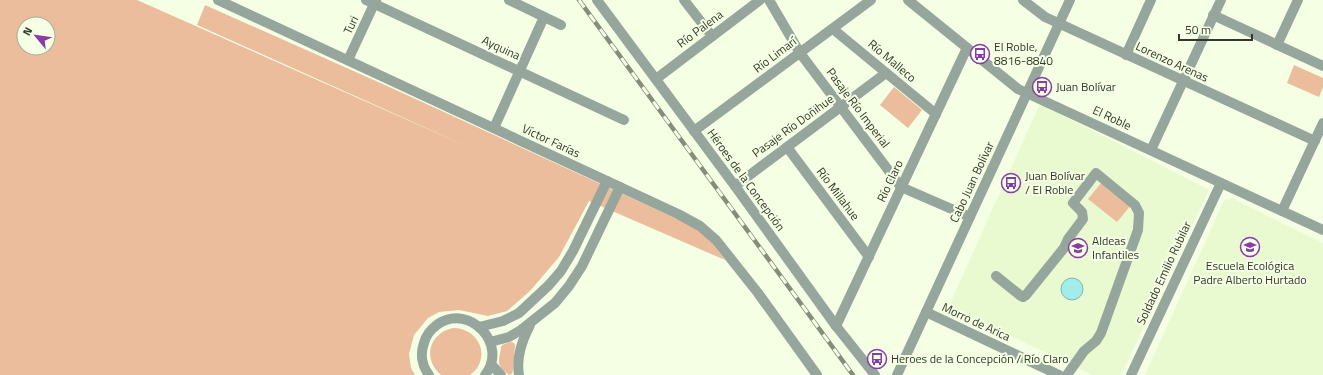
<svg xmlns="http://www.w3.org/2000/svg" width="1323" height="375" font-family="'Titillium Web',sans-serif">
<rect width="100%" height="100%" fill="#f4ffe4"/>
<!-- built -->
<g fill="#e9f9d0">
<path d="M 1040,104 L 1209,190 L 1121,375 L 1092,375 L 949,306 Z"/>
<path d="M 1232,198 L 1298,231 L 1323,243 L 1323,375 L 1145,375 L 1224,201 Z"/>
</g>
<!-- green -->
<g fill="#ebbd9c" fill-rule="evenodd">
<path d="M 0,0 L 137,0 L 473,149 L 197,25 L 205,5 L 385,85 L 688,224 L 707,236 L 725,260 L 589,201 L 559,257 L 530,291 L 507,311 L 488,316 L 459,310 L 439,312 L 428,318 L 414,335 L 409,354 L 411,368 L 415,375 L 0,375 ZM 24,24 L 48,24 L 48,48 L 24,48 Z"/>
<path d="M 1294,65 L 1323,78 L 1323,87 L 1319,97 L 1287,83 Z"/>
<path d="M 894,87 L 922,110 L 908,128 L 880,105 Z"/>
<path d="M 1102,182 L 1131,205 L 1117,222 L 1088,199 Z"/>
<path d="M 453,328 C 480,328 492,359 470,375 L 441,375 C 422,359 429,333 453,328 Z"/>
<path d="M 511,342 L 514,343 L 515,345 L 513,370 L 512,374 L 509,375 C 495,364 499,363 501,347 L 502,345 Z"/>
</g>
<!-- water -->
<circle fill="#a2edea" stroke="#81b7b1" cx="1072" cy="289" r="11"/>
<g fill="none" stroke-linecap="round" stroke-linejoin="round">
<!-- minor -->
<g stroke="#97a69d" stroke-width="10">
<path d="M 218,0 L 678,214 L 700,226 L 716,240 L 758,293 L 817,375"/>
<path d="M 366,0 L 624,120"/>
<path d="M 509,0 L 561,25"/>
<path d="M 597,0 L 735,186 L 836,326 L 875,375"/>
<path d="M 684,0 L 712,36"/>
<path d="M 769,0 L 800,53 L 901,187 L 970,217"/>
<path d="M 908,0 L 1018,89 L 1323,230"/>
<path d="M 1023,0 L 1045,17 L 1315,141"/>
<path d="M 1213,15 L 1323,66"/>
<path d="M 833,29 L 936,114"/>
<path d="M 1277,45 L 1298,0"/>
<path d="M 1126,55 L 1151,0"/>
<path d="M 348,60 L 376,0"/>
<path d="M 656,79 L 760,0"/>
<path d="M 494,128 L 544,17"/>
<path d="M 694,131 L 871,0"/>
<path d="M 787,147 L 869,257"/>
<path d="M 1151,150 L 1221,0"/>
<path d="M 735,186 L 886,73"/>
<path d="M 1282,211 L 1323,123"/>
<path d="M 996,276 L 1021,296 L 1023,297 L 1026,295 L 1064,248 L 1068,239 L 1083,219 L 1082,212 L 1073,203 L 1096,173 L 1135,205 L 1139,213 L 1138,230 L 1101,333 L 1096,341 L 1084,351 L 1067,375"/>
<path d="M 926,312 L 1059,375"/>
<path d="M 836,326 L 967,48"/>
<path d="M 479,327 L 503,321 L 519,313 L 549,285 L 561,271 L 573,251 L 607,181"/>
<path d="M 490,342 L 509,337 L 521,330 L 555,303 L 569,286 L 582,266 L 620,187"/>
<path d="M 491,364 L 501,375"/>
<path d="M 429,375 C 422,366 420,354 424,343 C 426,335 431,329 438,324 C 470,303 509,345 485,375"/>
<path d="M 519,375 C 516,357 522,341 530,325"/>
<path d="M 897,375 L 1070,0"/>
<path d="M 1131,375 L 1221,183"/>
</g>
<!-- rail casing -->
<g stroke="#868e7b" stroke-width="4.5">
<path id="rail" d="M 579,0 L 853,375"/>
</g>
<!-- rail -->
<use href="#rail" stroke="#f4ffe4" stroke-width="3" stroke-dasharray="9" stroke-linecap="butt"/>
</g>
<!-- icons -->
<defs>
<g id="bus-ring" transform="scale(1)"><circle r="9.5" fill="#f4ffe4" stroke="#8a3aaa" stroke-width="1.5"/><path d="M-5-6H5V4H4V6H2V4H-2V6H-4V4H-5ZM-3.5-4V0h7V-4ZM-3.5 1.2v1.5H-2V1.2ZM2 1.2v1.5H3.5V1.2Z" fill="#8a3aaa"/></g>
<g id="school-ring" transform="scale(1)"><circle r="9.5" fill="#f4ffe4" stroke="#8a3aaa" stroke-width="1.5"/><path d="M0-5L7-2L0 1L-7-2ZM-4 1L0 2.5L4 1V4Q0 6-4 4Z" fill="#8a3aaa"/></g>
</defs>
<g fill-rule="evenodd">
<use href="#bus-ring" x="980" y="54"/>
<use href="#bus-ring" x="1042" y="87"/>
<use href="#bus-ring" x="1011" y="183"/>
<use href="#school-ring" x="1250" y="247"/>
<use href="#school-ring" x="1078" y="248"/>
<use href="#bus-ring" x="877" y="359"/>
</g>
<g text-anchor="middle" stroke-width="4" stroke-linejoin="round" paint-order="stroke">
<!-- street labels -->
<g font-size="12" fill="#33382b" stroke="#f4ffe4">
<text transform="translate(351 25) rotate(-65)" y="4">Turi</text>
<text transform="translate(700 29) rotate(-37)" y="4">Río Palena</text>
<text transform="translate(501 48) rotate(25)" y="4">Ayquina</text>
<text transform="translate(775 55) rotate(-37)" y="4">Río Limarí</text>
<text transform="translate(892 61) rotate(40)" y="4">Río Malleco</text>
<text transform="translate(1172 62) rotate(25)" y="4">Lorenzo Arenas</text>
<text transform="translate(858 108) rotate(53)" y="4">Pasaje Río Imperial</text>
<text transform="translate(1112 118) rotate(25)" y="4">El Roble</text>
<text transform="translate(793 126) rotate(-36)" y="4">Pasaje Río Doñihue</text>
<text transform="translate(551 141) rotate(25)" y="4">Víctor Farías</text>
<text transform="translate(746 180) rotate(54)" y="4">Héroes de la Concepción</text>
<text transform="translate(890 181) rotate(-65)" y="4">Río Claro</text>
<text transform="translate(972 182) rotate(-65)" y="4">Cabo Juan Bolívar</text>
<text transform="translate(838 194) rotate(53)" y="4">Río Millahue</text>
<text transform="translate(1164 273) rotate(-65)" y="4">Soldado Emilio Rubilar</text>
<text transform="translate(976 322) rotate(25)" y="4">Morro de Arica</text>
</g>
<!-- poi labels -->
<g font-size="12" fill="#33382b" stroke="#f4ffe4" text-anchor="start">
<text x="994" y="51">El Roble,<tspan x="994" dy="14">8816-8840</tspan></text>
<text x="1056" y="91">Juan Bolívar</text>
<text x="1025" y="180">Juan Bolívar<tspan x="1025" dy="14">/ El Roble</tspan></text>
<text x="1092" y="245">Aldeas<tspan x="1092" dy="14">Infantiles</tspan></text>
<text x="1250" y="270" text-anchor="middle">Escuela Ecológica<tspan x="1250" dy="14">Padre Alberto Hurtado</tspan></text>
<text x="891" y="363">Heroes de la Concepción / Río Claro</text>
</g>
</g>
<!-- north arrow -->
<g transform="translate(36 36) rotate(299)"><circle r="19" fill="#f4ffe4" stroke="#a7af9a"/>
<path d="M0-3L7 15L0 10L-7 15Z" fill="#8a3aaa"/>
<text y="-6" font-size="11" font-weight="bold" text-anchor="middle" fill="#33382b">N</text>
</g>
<!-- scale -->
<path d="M1179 34v6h73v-6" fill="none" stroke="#33382b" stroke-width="2"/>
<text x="1185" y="34" font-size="12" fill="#33382b" stroke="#f4ffe4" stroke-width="3" paint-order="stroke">50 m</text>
</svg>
